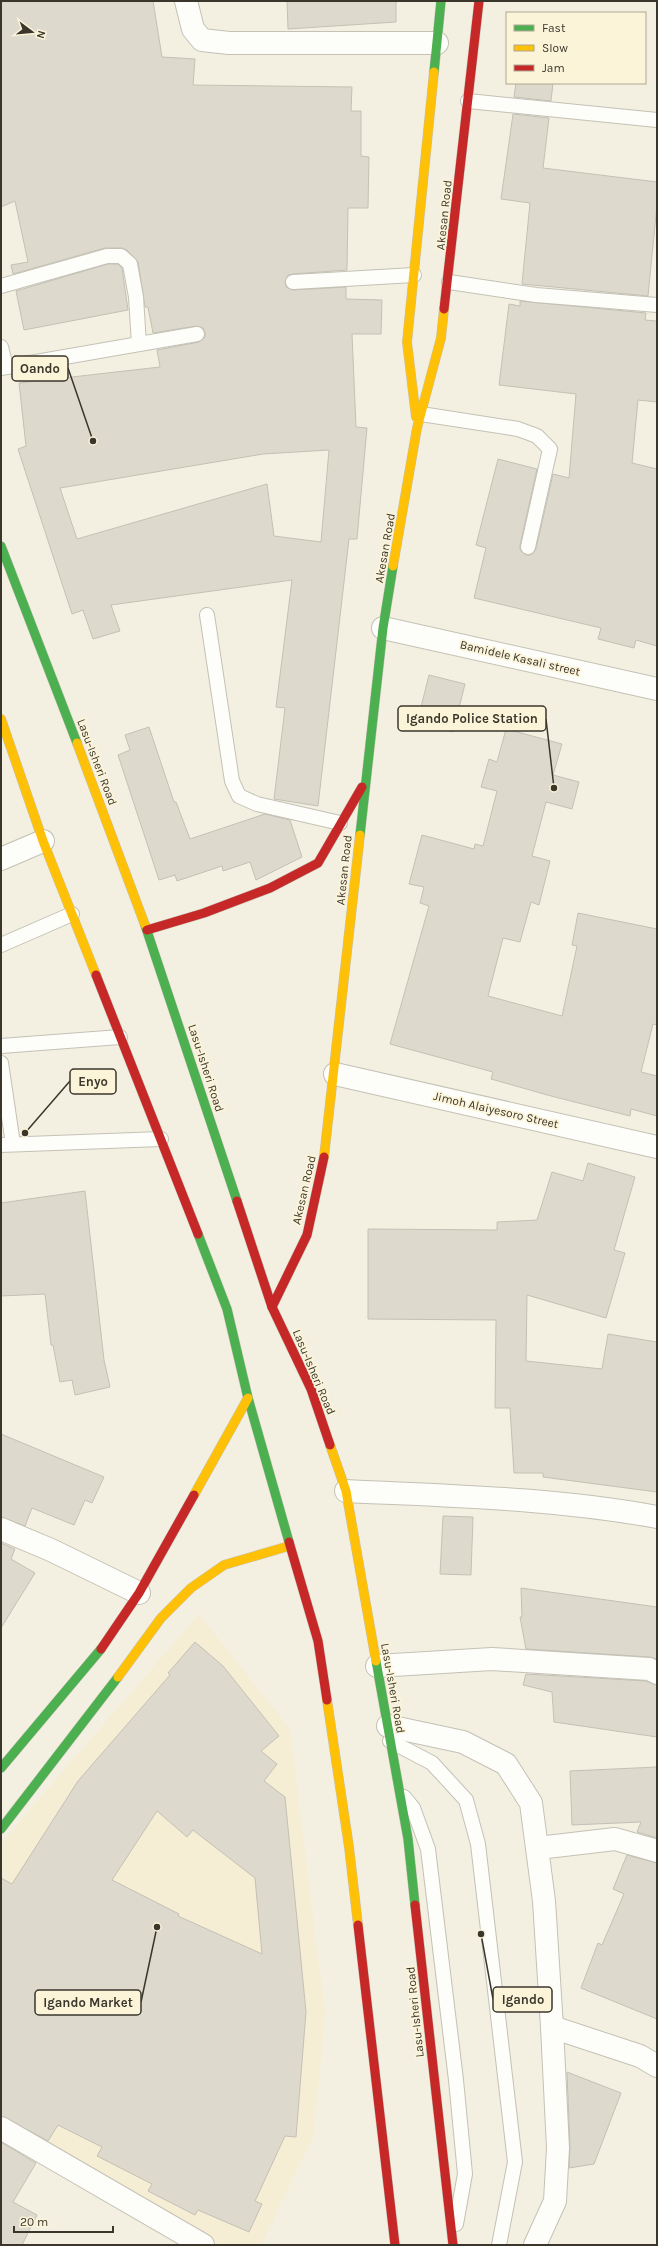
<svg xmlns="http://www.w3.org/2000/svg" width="658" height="2246" font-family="Karla,sans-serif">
<rect width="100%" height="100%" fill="#f4f0e1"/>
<!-- built -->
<path fill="#f5edd4" d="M 199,1614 L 290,1729 L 325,2012 L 314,2135 L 261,2245 L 221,2245 L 1,2116 L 1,1843 Z"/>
<!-- building -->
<g fill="#ddd9cd" stroke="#c4c0b5" fill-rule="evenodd">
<path d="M 1,1 L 153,1 L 162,57 L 195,59 L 193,85 L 352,87 L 351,111 L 361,111 L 361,156 L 369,157 L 368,208 L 348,208 L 347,270 L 293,274 L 288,275 L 285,282 L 286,287 L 293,290 L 346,287 L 346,299 L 382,300 L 381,334 L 352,334 L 356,427 L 367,428 L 357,539 L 349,539 L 318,806 L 274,799 L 285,708 L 276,707 L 292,580 L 111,605 L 120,631 L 93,639 L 83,610 L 72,614 L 18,449 L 26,446 L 19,383 L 160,367 L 157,350 L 199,342 L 205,337 L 205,333 L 203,328 L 196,326 L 153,333 L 148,307 L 145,307 L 138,262 L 127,250 L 122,248 L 105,248 L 13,274 L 11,265 L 28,262 L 15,201 L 1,207 ZM 329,450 L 321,542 L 274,536 L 267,484 L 77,539 L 60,488 L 263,454 Z"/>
<path d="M 287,1 L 396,1 L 396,22 L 288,29 Z"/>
<path d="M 516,83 L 553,83 L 551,101 L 514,97 Z"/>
<path d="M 513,114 L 549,118 L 543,168 L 657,182 L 657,205 L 648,296 L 522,284 L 530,203 L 501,199 Z"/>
<path d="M 108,264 L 118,264 L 122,268 L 128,310 L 24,330 L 16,291 Z"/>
<path d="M 520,301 L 646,313 L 645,320 L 657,321 L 657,402 L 638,400 L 632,463 L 657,469 L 657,646 L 636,640 L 634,648 L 598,639 L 601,628 L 474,598 L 486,548 L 476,545 L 498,459 L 537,469 L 520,545 L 520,550 L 526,555 L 531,555 L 536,549 L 553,474 L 569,478 L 576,394 L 499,385 L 509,304 L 520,306 Z"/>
<path d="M 429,675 L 465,684 L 453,732 L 417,723 Z"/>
<path d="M 149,727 L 174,802 L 176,802 L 190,839 L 265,814 L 290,820 L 302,857 L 256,880 L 250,862 L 223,871 L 222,866 L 177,881 L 175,875 L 159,880 L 118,755 L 130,750 L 125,735 Z"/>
<path d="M 506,729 L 562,744 L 553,775 L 579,782 L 572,809 L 546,802 L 532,856 L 550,861 L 539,905 L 531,902 L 520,942 L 503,938 L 488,996 L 562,1016 L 577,946 L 572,945 L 578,913 L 657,929 L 657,1025 L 653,1024 L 641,1072 L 657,1076 L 657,1116 L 631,1109 L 630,1116 L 551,1096 L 491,1079 L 493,1072 L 390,1044 L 429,906 L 420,903 L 424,887 L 409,884 L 422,835 L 474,849 L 475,844 L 483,846 L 497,791 L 481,787 L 489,759 L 497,762 Z"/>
<path d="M 588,1163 L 635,1177 L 614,1250 L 625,1253 L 606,1318 L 527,1295 L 526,1361 L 602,1369 L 608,1334 L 657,1342 L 657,1492 L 543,1477 L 543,1473 L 514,1473 L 510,1408 L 495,1408 L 496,1320 L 368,1319 L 368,1229 L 497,1230 L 497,1222 L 537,1220 L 552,1172 L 583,1181 Z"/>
<path d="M 85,1191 L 104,1360 L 110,1387 L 75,1395 L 72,1380 L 60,1382 L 53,1345 L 51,1345 L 45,1294 L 1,1296 L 1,1203 Z"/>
<path d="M 1,1434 L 104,1477 L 92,1503 L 85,1500 L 74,1525 L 32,1508 L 25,1526 L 1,1517 Z"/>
<path d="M 443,1516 L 473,1517 L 471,1575 L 440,1574 Z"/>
<path d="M 1,1543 L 15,1549 L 11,1559 L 35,1573 L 1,1628 Z"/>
<path d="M 521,1588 L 657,1607 L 657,1659 L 650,1657 L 526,1649 L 520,1617 L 522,1617 Z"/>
<path d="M 195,1642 L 223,1666 L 279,1736 L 261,1751 L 277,1764 L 264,1781 L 285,1797 L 306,2012 L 296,2137 L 285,2136 L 255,2201 L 262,2204 L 249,2232 L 198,2210 L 195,2215 L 148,2191 L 152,2184 L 97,2156 L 102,2147 L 58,2125 L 48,2141 L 1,2116 L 1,1878 L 12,1884 L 78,1781 L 170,1675 L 168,1673 ZM 157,1811 L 187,1837 L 193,1830 L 255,1878 L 262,1954 L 178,1916 L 179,1914 L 112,1880 Z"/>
<path d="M 526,1674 L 646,1681 L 657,1685 L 657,1737 L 554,1722 L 552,1692 L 523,1685 Z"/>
<path d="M 657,1767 L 657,1838 L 637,1832 L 641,1822 L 572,1825 L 570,1771 Z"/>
<path d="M 627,1855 L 657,1863 L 657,2019 L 581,1988 L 598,1943 L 602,1945 L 624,1894 L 613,1889 Z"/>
<path d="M 567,2072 L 621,2093 L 594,2164 L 569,2168 L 570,2147 Z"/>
<path d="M 1,2142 L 36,2163 L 13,2202 L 37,2215 L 22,2245 L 1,2245 Z"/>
</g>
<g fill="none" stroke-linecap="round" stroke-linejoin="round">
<!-- lane casing -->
<g stroke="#c4c1b5" stroke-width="16">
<g id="lane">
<path d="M 468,101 L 657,120"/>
<path d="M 293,282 L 414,275"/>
<path d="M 449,282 L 536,295 L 657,305"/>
<path d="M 1,286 L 107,256 L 121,256 L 130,264 L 136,297 L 139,344"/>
<path d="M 1,347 L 6,367"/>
<path d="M 1,368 L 197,334"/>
<path d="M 421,414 L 518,429 L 537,436 L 550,449 L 528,547"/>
<path d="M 207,615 L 232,781 L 239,796 L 257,804 L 340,823"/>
<path d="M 1,945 L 72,914"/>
<path d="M 1,1046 L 120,1037"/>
<path d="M 1,1063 L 13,1144"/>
<path d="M 1,1145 L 161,1139"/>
<path d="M 390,1741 L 432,1763 L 466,1800 L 478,1844 L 515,2162 L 499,2245"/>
<path d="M 404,1797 L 413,1808 L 428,1849 L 456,2080 L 465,2174 L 456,2224"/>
</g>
</g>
<!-- street casing -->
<g stroke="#c4c1b5" stroke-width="24">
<g id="street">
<path d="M 186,1 L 193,29 L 202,40 L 229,43 L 437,43"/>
<path d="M 383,628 L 657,689"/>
<path d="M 1,859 L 43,841"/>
<path d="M 335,1074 L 657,1147"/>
<path d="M 346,1491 C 450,1496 555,1498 657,1517"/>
<path d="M 1,1529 L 51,1550 L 139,1593"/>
<path d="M 377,1666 L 492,1659 L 649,1669 L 657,1673"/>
<path d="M 388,1726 L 463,1742 L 506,1764 L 531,1803 L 544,1901 L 552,2027 L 558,2148 L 555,2201 L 535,2245"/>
<path d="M 538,1848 L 615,1839 L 657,1851"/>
<path d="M 552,2027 L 640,2056 L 657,2066"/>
<path d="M 1,2128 L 203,2245"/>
</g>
</g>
<!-- fast casing -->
<g stroke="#c4c1b5" stroke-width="10">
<g id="fast">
<path d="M 434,72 L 441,1"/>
<path d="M 1,546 L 77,743"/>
<path d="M 360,835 L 383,628 L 393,566"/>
<path d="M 145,925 L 237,1201"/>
<path d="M 198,1234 L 227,1309 L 248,1398 L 289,1542"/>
<path d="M 376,1661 L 408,1839 L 415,1905"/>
<path d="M 1,1768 L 101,1649"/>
<path d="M 1,1829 L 118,1677"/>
</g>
</g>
<!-- slow casing -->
<g stroke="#c4c1b5" stroke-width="10">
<g id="slow">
<path d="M 416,417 L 407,342 L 434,72"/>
<path d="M 393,566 L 417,428 L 441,338 L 444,309"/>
<path d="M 1,719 L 43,841 L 96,975"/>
<path d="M 77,743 L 145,925"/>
<path d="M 324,1157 L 360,835"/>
<path d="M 330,1445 L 346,1491 L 376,1661"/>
<path d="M 194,1495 L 248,1398"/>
<path d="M 118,1677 L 161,1618 L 191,1588 L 224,1565 L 289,1546"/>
<path d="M 327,1700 L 349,1847 L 358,1925"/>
</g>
</g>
<!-- jam casing -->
<g stroke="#c4c1b5" stroke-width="10">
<g id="jam">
<path d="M 444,309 L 479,1"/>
<path d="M 147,930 L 204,913 L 270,888 L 318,863 L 362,787"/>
<path d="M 96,975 L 198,1234"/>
<path d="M 237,1201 L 272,1307 L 311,1389 L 330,1445"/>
<path d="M 272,1307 L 307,1235 L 324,1157"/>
<path d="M 289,1542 L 318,1641 L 327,1700"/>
<path d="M 101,1649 L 139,1593 L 194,1495"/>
<path d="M 415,1905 L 453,2245"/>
<path d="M 358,1925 L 395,2245"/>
</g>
</g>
<!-- lane -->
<use href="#lane" stroke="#fdfdfa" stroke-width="14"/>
<!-- street -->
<use href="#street" stroke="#fdfdfa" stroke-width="22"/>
<!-- fast -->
<use href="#fast" stroke="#4caf50" stroke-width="9"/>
<!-- slow -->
<use href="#slow" stroke="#ffc107" stroke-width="9"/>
<!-- jam -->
<use href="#jam" stroke="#c62828" stroke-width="9"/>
</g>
<g text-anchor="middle" stroke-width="3.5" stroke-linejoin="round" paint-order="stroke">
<!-- street labels -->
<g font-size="12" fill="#3a362c" stroke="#fcf4d9">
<text transform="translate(444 215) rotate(-84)" y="4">Akesan Road</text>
<text transform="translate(385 548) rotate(-80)" y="4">Akesan Road</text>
<text transform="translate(520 658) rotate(13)" y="4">Bamidele Kasali street</text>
<text transform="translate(97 762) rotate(69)" y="4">Lasu-Isheri Road</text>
<text transform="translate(344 870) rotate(-84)" y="4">Akesan Road</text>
<text transform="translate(206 1068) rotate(72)" y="4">Lasu-Isheri Road</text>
<text transform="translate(496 1110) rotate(13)" y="4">Jimoh Alaiyesoro Street</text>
<text transform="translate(304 1190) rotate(-77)" y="4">Akesan Road</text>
<text transform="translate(314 1372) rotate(67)" y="4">Lasu-Isheri Road</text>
<text transform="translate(393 1688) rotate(80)" y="4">Lasu-Isheri Road</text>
<text transform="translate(415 2012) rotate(-96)" y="4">Lasu-Isheri Road</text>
</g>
</g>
<!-- callouts -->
<path fill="none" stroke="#3a362c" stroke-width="1.5" d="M93 441L68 368M554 788L546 719M25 1133L70 1081M481 1934L493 1999M157 1927L141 2002"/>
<g fill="#3a362c" stroke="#fcf4d9" stroke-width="1.5">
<circle cx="93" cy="441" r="4"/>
<circle cx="554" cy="788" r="4"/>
<circle cx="25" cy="1133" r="4"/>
<circle cx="481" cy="1934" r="4"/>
<circle cx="157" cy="1927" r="4"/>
</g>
<g fill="#fcf4d9" stroke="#3a362c" stroke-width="1.5">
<rect x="12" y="356" width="56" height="25" rx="4"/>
<rect x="398" y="706" width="148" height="25" rx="4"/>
<rect x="70" y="1069" width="46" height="25" rx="4"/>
<rect x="493" y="1987" width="59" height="25" rx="4"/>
<rect x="35" y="1990" width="106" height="25" rx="4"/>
</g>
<g font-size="13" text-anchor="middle" font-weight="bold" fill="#3a362c">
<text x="40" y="373">Oando</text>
<text x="472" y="723">Igando Police Station</text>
<text x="93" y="1086">Enyo</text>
<text x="523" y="2004">Igando</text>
<text x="88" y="2007">Igando Market</text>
</g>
<!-- border -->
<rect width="658" height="2246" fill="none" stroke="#3a362c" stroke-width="4"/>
<!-- legend -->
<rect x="506" y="12" width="140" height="72" fill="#fcf4d9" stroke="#aea894"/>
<rect x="514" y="25" width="20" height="6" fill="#4caf50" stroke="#aea894"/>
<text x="542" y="32" font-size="12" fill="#3a362c">Fast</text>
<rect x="514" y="45" width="20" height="6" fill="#ffc107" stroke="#aea894"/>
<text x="542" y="52" font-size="12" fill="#3a362c">Slow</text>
<rect x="514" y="65" width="20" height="6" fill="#c62828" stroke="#aea894"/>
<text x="542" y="72" font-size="12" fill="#3a362c">Jam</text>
<!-- north arrow -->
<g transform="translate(32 32) rotate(106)" stroke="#fcf4d9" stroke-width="3" paint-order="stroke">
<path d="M0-3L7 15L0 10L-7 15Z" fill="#3a362c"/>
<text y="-6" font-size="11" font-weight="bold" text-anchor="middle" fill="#3a362c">N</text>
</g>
<!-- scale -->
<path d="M14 2226v6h99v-6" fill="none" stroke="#3a362c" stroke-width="2"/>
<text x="20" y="2226" font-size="12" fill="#3a362c" stroke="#fcf4d9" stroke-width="3" paint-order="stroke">20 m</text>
</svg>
